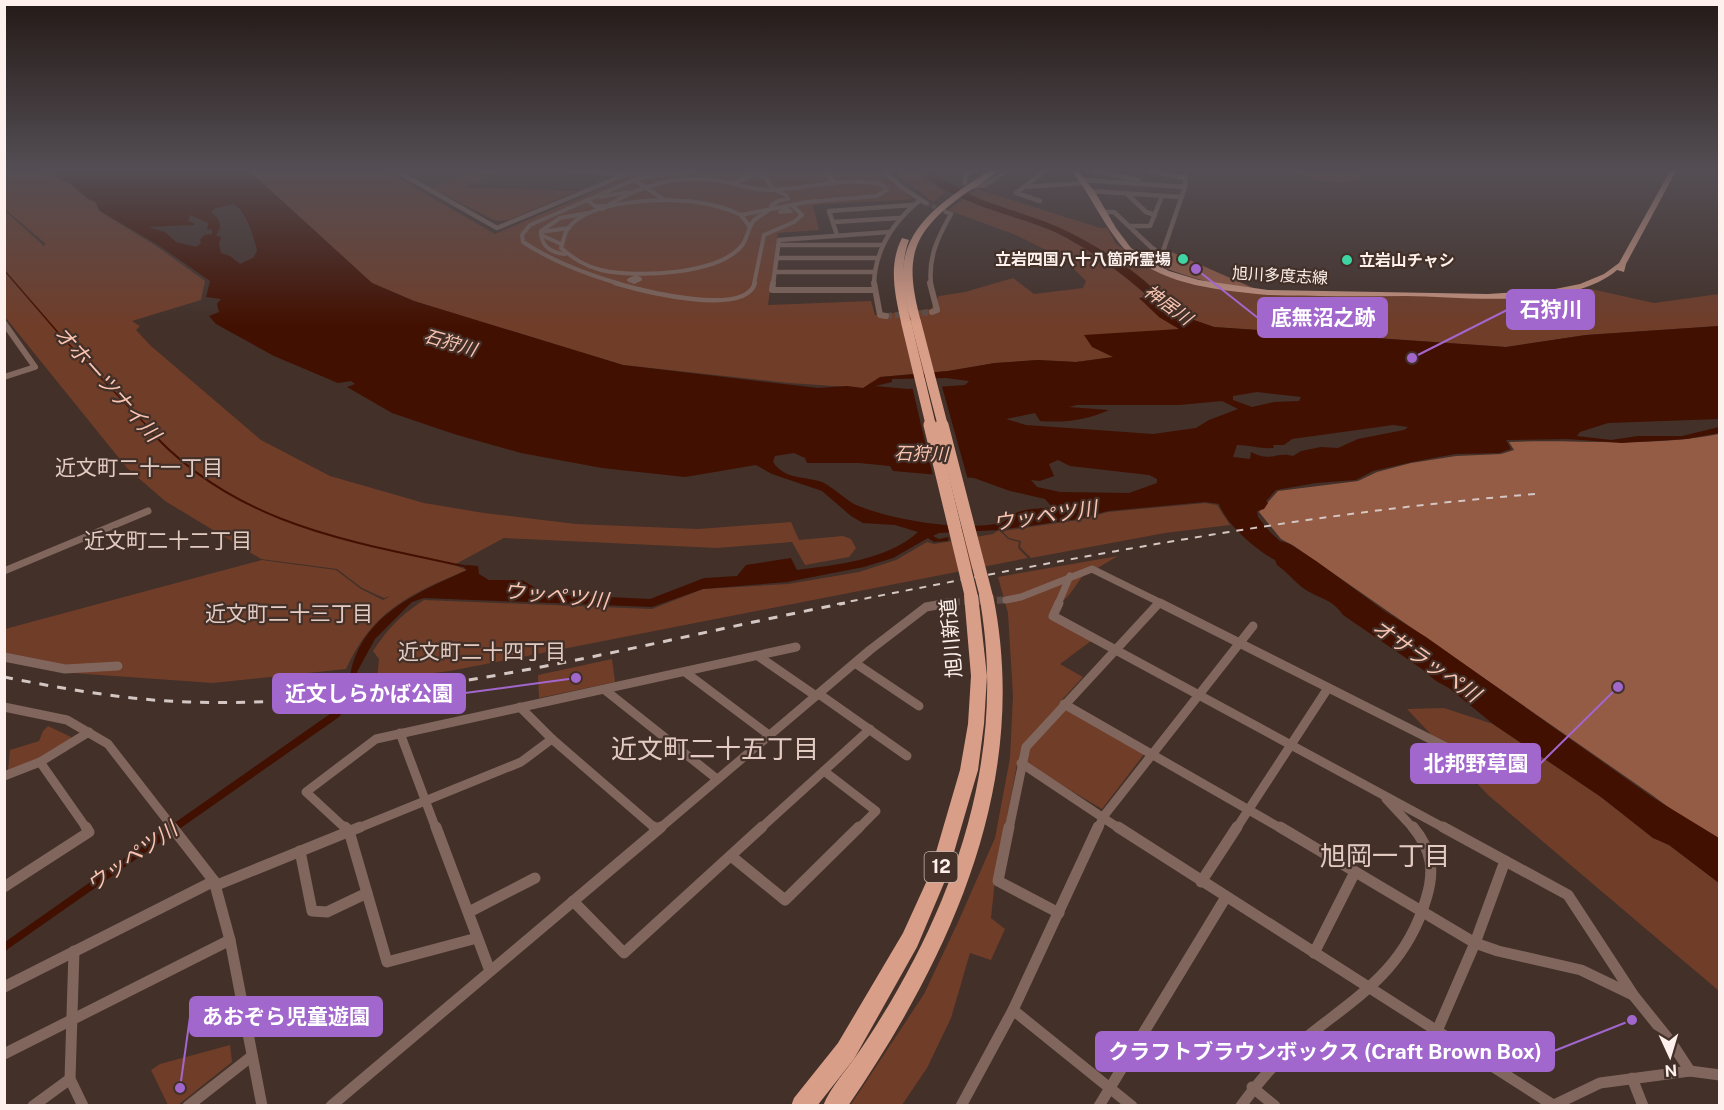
<svg xmlns="http://www.w3.org/2000/svg" width="1724" height="1110" font-family="'Public Sans','Noto Sans JP',sans-serif">
<rect width="100%" height="100%" fill="#423029"/>
<!-- green -->
<g fill="#703d29">
<path d="M 5,171 C 30,171 45,169 68,183 C 78,189 84,198 95,202 L 99,211 L 156,246 L 205,281 L 201,300 L 132,321 L 140,326 L 136,330 L 151,346 L 261,440 L 330,476 L 424,503 L 484,513 L 576,524 L 698,529 L 791,522 L 799,540 L 843,536 L 851,539 L 856,548 L 849,557 L 805,565 L 792,542 L 717,548 L 504,538 L 454,565 L 467,570 C 410,594 373,610 346,669 L 213,683 L 72,673 L 5,660 L 5,629 L 262,560 L 336,570 L 361,589 L 383,600 L 390,596 L 384,598 L 362,588 L 337,569 L 261,559 L 165,501 L 127,468 L 5,317 L 5,211 L 43,245 L 42,247 L 46,244 L 5,209 Z"/>
<path d="M 245,171 L 386,171 L 495,234 L 630,176 L 679,171 L 879,171 L 899,189 L 914,199 L 813,205 L 819,230 L 778,233 L 768,305 L 871,301 L 875,315 L 931,309 L 939,296 L 965,292 L 1013,278 L 1034,294 L 1083,288 L 1086,281 L 1064,259 L 1016,235 L 948,210 L 977,189 L 1100,228 L 1107,228 L 1116,244 L 1140,259 L 1189,280 L 1249,291 L 1515,297 L 1556,295 L 1591,289 L 1654,303 L 1719,294 L 1719,326 L 1586,335 L 1506,347 L 1214,327 L 1191,319 L 1159,295 L 1159,317 L 1180,329 L 1115,357 L 1076,362 L 1038,360 L 995,363 L 948,371 L 881,377 L 863,388 L 789,383 L 623,365 L 414,301 L 372,283 L 256,177 Z"/>
<path d="M 896,171 L 916,171 L 930,183 L 946,192 L 933,202 L 901,178 Z"/>
<path d="M 1291,171 L 1361,171 L 1360,178 C 1343,188 1309,179 1291,171 Z"/>
<path d="M 472,173 L 489,177 L 464,187 L 577,191 L 509,220 L 496,221 L 431,188 Z"/>
<path d="M 1205,503 L 1217,505 L 1230,525 L 1165,533 L 1031,558 L 1020,547 L 1021,541 L 1009,538 L 1002,531 L 1079,520 L 1108,512 Z"/>
<path d="M 999,530 L 1008,539 L 1019,542 L 1018,548 L 1028,558 L 450,671 L 377,680 L 379,659 L 373,651 C 389,627 401,615 424,600 L 652,609 L 703,589 L 788,584 L 859,572 L 896,560 L 927,542 L 934,544 L 993,534 Z"/>
<path d="M 1118,556 L 1082,577 L 1069,595 L 1048,616 L 1091,641 L 1060,664 L 1083,677 L 1059,703 L 1145,753 L 1102,809 L 1018,759 L 995,880 L 991,918 L 1005,929 L 991,960 L 970,953 L 951,1018 L 927,1068 L 902,1105 L 850,1106 L 924,994 L 959,920 L 995,838 L 1010,758 L 1013,696 L 1008,613 L 998,577 Z"/>
<path d="M 612,659 L 615,682 L 539,698 L 538,675 Z"/>
<path d="M 1444,708 L 1493,724 L 1601,797 L 1653,838 L 1669,845 L 1719,883 L 1719,991 L 1488,795 L 1407,709 Z"/>
<path d="M 48,726 L 71,737 L 71,740 L 40,758 L 8,770 L 10,750 L 39,741 L 43,731 Z"/>
<path d="M 230,1045 L 232,1062 L 178,1105 L 168,1105 L 151,1070 L 160,1064 Z"/>
</g>
<!-- forest -->
<g fill="#945b45">
<path d="M 1167,250 L 1253,288 C 1217,286 1180,276 1147,260 L 1163,256 Z"/>
<path d="M 1719,434 L 1719,845 L 1652,795 L 1294,546 L 1281,539 L 1259,512 L 1278,491 L 1358,481 L 1377,472 L 1411,463 L 1456,456 L 1501,454 L 1514,450 L 1509,442 C 1579,439 1649,448 1719,434 Z"/>
</g>
<!-- water -->
<path fill="#421000" fill-rule="evenodd" d="M 45,171 L 245,171 L 256,177 L 372,283 L 414,301 L 623,365 L 818,388 L 847,386 L 863,388 L 880,377 L 948,371 L 995,363 L 1038,360 L 1076,362 L 1113,357 L 1092,347 L 1084,335 L 1179,329 L 1159,317 L 1139,298 L 1160,295 L 1191,319 L 1214,327 L 1506,347 L 1586,335 L 1719,326 L 1719,419 L 1608,423 L 1580,432 L 1577,436 L 1611,440 L 1638,436 L 1682,436 L 1719,427 L 1719,433 L 1687,439 L 1622,443 L 1567,439 L 1506,440 L 1511,449 L 1499,453 L 1455,454 L 1412,462 L 1373,471 L 1356,480 L 1316,483 L 1276,490 L 1266,501 L 1268,503 L 1264,509 L 1257,511 L 1258,517 L 1270,532 L 1280,541 L 1290,544 L 1316,561 L 1386,612 L 1426,637 L 1652,797 L 1719,838 L 1719,883 L 1669,845 L 1653,838 L 1601,797 L 1493,724 L 1449,688 L 1436,681 L 1422,669 L 1343,615 C 1333,599 1317,598 1303,588 C 1294,581 1287,572 1277,565 L 1275,560 C 1256,550 1226,524 1219,504 L 1205,502 L 1108,511 L 1078,519 L 999,530 L 939,533 L 933,536 L 939,539 L 949,537 L 948,541 L 934,542 L 928,538 L 893,558 L 864,567 L 787,582 L 703,589 L 652,607 L 424,598 L 412,602 L 375,639 L 357,672 L 357,685 L 349,704 L 339,717 L 5,951 L 5,942 L 337,709 C 350,694 348,674 355,657 C 374,609 424,590 467,570 L 464,568 L 467,565 L 478,566 L 479,574 L 489,580 L 522,580 L 546,594 L 650,599 L 704,578 L 737,576 L 746,565 L 791,558 L 797,570 C 835,565 888,560 918,532 L 895,525 L 863,523 L 851,516 L 822,491 L 772,474 L 756,465 L 685,477 L 602,468 L 521,453 L 454,434 L 392,413 L 347,387 L 355,384 L 351,381 L 338,383 L 274,356 L 216,324 L 209,316 L 219,312 L 217,304 L 221,299 L 206,297 L 210,281 L 158,245 L 100,211 L 96,202 L 88,199 L 71,184 ZM 234,204 C 247,213 254,237 257,251 L 253,258 L 240,264 L 230,256 L 221,253 L 219,244 L 221,237 L 216,235 C 224,226 219,219 211,212 L 216,208 ZM 190,215 L 208,223 L 207,229 L 212,230 L 212,234 L 204,235 L 200,240 L 201,243 L 196,247 L 176,242 L 165,232 L 148,227 L 194,225 L 194,223 L 188,221 ZM 946,378 L 969,381 L 965,385 L 908,389 L 875,386 L 892,382 L 892,379 ZM 1257,392 L 1301,397 L 1299,401 L 1274,402 L 1252,407 L 1233,400 L 1233,396 ZM 1222,401 L 1238,409 L 1209,420 L 1196,428 L 1153,434 L 1026,425 L 1006,419 L 1035,413 L 1040,421 C 1065,423 1087,420 1109,410 L 1069,407 L 1077,405 L 1179,405 ZM 1393,425 L 1408,427 L 1404,430 L 1358,439 L 1338,448 L 1321,447 L 1301,451 L 1293,456 C 1276,451 1272,463 1251,452 L 1250,459 L 1233,457 L 1237,445 C 1250,445 1260,449 1274,448 L 1273,445 L 1284,445 L 1292,439 ZM 794,453 L 805,458 L 807,463 L 859,463 L 890,466 L 893,471 L 974,478 L 1010,491 L 1045,499 L 1052,507 C 1041,509 1026,508 1016,513 C 1010,515 1007,521 1001,523 C 960,531 895,521 856,505 C 846,500 830,485 822,482 C 805,476 785,480 773,462 L 775,456 ZM 1058,460 L 1070,466 L 1149,475 L 1157,479 L 1157,483 L 1129,493 L 1060,492 L 1037,487 L 1031,480 L 1040,481 L 1054,476 L 1049,464 Z"/>
<!-- pier -->
<path fill="#423029" d="M 941,383 L 968,480 L 933,476 L 912,386 Z"/>
<g fill="none" stroke-linecap="round" stroke-linejoin="round">
<!-- stream-far1 -->
<path stroke="#421000" stroke-width="1.5" d="M 4,270 L 61,336 L 147,426"/>
<!-- stream -->
<path stroke="#421000" stroke-width="2" d="M 145,425 C 231,524 347,541 468,567"/>
<!-- river -->
<path fill="#421000" fill-rule="evenodd" d="M 920,171 C 935,171 957,189 973,196 C 996,206 1022,213 1046,222 C 1089,239 1143,273 1173,309 L 1164,311 C 1132,281 1097,253 1057,233 C 1013,213 956,206 920,171 Z"/>
<!-- minor-tunnel-far2 -->
<path stroke="#5e4d46" stroke-width="4.5" stroke-dasharray="4.5 2" stroke-linecap="butt" d="M 926,203 L 946,212"/>
<!-- minor-tunnel-far1 -->
<path stroke="#5e4d46" stroke-width="6" stroke-dasharray="6 3" stroke-linecap="butt" d="M 886,316 L 932,312"/>
<!-- minor-tunnel -->
<path stroke="#5e4d46" stroke-width="7" stroke-dasharray="7 4" stroke-linecap="butt" d="M 953,602 L 1006,600"/>
<!-- pedestrian-far1 -->
<g stroke="#80665c" stroke-width="4">
<path d="M 825,171 L 835,184"/>
<path d="M 755,173 L 765,177 L 773,190"/>
<path d="M 733,184 L 760,171"/>
<path d="M 600,197 L 629,192"/>
<path d="M 663,199 L 634,180 L 649,176 L 696,171"/>
<path d="M 587,200 L 595,206 L 605,206"/>
<path d="M 771,206 L 778,201 L 788,199 L 786,195 L 777,191"/>
<path d="M 602,209 C 637,186 677,174 720,181 C 736,184 752,190 769,190 C 807,189 845,176 883,185 L 887,190 L 877,196 L 807,202 L 741,215 L 750,227 L 754,220 L 769,210"/>
<path d="M 786,209 L 791,211 L 780,212 Z"/>
<path d="M 741,215 C 728,209 715,205 701,203 C 668,197 587,199 567,230 C 564,235 563,243 561,248 C 574,259 585,266 601,270 C 635,278 721,275 743,244 C 746,239 748,232 750,227"/>
<path d="M 541,232 L 569,228"/>
<path d="M 541,235 C 543,248 553,253 565,254"/>
<path d="M 561,244 L 541,235 L 541,231 L 560,218 L 588,213"/>
<path d="M 636,277 L 640,279 L 634,282 L 629,280 Z"/>
<path d="M 620,284 C 586,274 553,262 523,242 L 522,235 L 530,225 L 634,180"/>
<path d="M 754,284 L 764,235 L 794,222 L 802,215 L 792,205"/>
</g>
<!-- pedestrian -->
<path stroke="#80665c" stroke-width="4.5" d="M 615,283 C 639,290 745,318 755,283"/>
<!-- minor-far4 -->
<g stroke="#80665c" stroke-width="4.5">
<path d="M 477,171 L 489,171"/>
<path d="M 570,171 L 626,174 L 663,171"/>
<path d="M 884,171 L 901,187 L 926,203"/>
<path d="M 1093,171 L 1138,180"/>
<path d="M 1149,171 L 1186,178"/>
<path d="M 400,173 L 497,228 L 634,171"/>
<path d="M 1083,180 L 1185,187"/>
<path d="M 965,183 L 965,175 L 973,171"/>
<path d="M 971,187 L 985,185 L 1007,171"/>
<path d="M 1023,187 L 1085,183"/>
<path d="M 1090,191 L 1181,197"/>
<path d="M 1126,193 L 1146,212 L 1155,215"/>
<path d="M 1040,201 L 1016,193 L 1045,171"/>
<path d="M 1102,212 L 1114,212 L 1152,248 L 1162,254"/>
<path d="M 833,222 L 899,218"/>
<path d="M 1130,226 L 1150,226 L 1162,196"/>
<path d="M 837,235 L 829,211 L 912,205"/>
<path d="M 779,245 L 882,245"/>
<path d="M 777,258 L 877,258"/>
<path d="M 1140,259 L 1162,254 L 1185,187 L 1186,171"/>
<path d="M 775,272 L 874,272"/>
<path d="M 773,284 L 779,240 L 889,232"/>
<path d="M 874,284 C 875,249 893,222 920,200"/>
<path d="M 931,284 C 928,257 938,237 951,214 L 946,212"/>
</g>
<!-- minor-far3 -->
<g stroke="#80665c" stroke-width="6">
<path d="M 773,283 L 772,290 L 874,290"/>
<path d="M 874,283 L 880,315 L 886,316"/>
<path d="M 930,283 L 937,310 L 932,312"/>
<path d="M 4,323 L 35,367 L 4,377"/>
</g>
<!-- minor-far2 -->
<g stroke="#80665c" stroke-width="7">
<path d="M 4,571 L 148,511"/>
<path d="M 1006,600 L 1021,597 L 1092,569 L 1163,604"/>
<path d="M 940,604 L 953,602"/>
<path d="M 1058,604 L 1070,576"/>
</g>
<!-- minor-far1 -->
<g stroke="#80665c" stroke-width="9">
<path d="M 1059,603 L 1053,616 L 1446,829"/>
<path d="M 1160,603 L 1454,751 L 1488,779 L 1498,776"/>
<path d="M 758,656 L 816,696"/>
<path d="M 4,657 L 65,669 L 118,666"/>
<path d="M 855,663 L 919,706"/>
<path d="M 685,672 L 769,735"/>
<path d="M 605,690 L 717,779"/>
<path d="M 819,694 L 907,756"/>
<path d="M 1064,704 L 1282,829"/>
<path d="M 4,707 L 67,720 L 108,744 L 174,829"/>
<path d="M 520,707 L 552,739 L 656,829"/>
<path d="M 400,733 L 436,829"/>
<path d="M 40,762 L 87,829"/>
<path d="M 1021,763 L 1120,829"/>
<path d="M 824,771 L 876,811 L 858,829"/>
<path d="M 4,776 L 40,762 L 89,732"/>
<path d="M 1386,799 L 1414,829"/>
<path d="M 346,829 L 306,792 L 376,739 L 796,647"/>
<path d="M 356,829 L 521,762 L 552,739"/>
<path d="M 659,829 L 870,650 L 926,607 L 948,603"/>
<path d="M 760,829 L 870,729"/>
<path d="M 1009,829 L 1026,747 L 1158,604"/>
<path d="M 1098,829 L 1103,817 L 1253,626"/>
<path d="M 1236,829 L 1328,688"/>
</g>
<!-- minor -->
<g stroke="#80665c" stroke-width="11">
<path d="M 172,827 L 214,881 L 230,940 L 262,1106"/>
<path d="M 345,827 L 349,831 L 387,962 L 477,938"/>
<path d="M 436,827 L 490,971"/>
<path d="M 654,827 L 657,830"/>
<path d="M 1009,827 L 998,881 L 1059,913"/>
<path d="M 1118,827 L 1553,1105"/>
<path d="M 1280,827 L 1475,943 L 1498,951 L 1581,970 L 1633,995"/>
<path d="M 1443,827 L 1568,895 L 1634,996 L 1671,1042 L 1690,1071"/>
<path d="M 300,851 L 312,911 L 327,912 L 367,893"/>
<path d="M 731,856 L 785,900 L 859,827"/>
<path d="M 1201,882 L 1237,827"/>
<path d="M 217,885 L 360,827"/>
<path d="M 4,887 L 89,832 L 86,827"/>
<path d="M 573,901 L 624,953 L 762,827"/>
<path d="M 469,912 L 535,878"/>
<path d="M 74,951 L 70,1079 L 83,1106"/>
<path d="M 1314,953 L 1355,872"/>
<path d="M 4,987 L 214,881"/>
<path d="M 1013,1010 L 1132,1106"/>
<path d="M 1437,1031 L 1475,943 L 1505,861"/>
<path d="M 4,1054 L 230,940"/>
<path d="M 1632,1078 L 1643,1106"/>
<path d="M 1252,1087 L 1275,1106"/>
<path d="M 33,1106 L 70,1079"/>
<path d="M 188,1106 L 252,1056"/>
<path d="M 331,1106 L 661,827"/>
<path d="M 961,1106 L 1013,1010 L 1098,827"/>
<path d="M 1099,1106 L 1226,897"/>
<path d="M 1241,1106 C 1252,1091 1262,1077 1276,1064 C 1334,1007 1401,985 1426,899 C 1435,871 1432,850 1413,827"/>
<path d="M 1552,1106 L 1600,1083 L 1690,1071 L 1720,1075"/>
</g>
<!-- primary -->
<path fill="#c99581" fill-rule="evenodd" d="M 1072,171 L 1078,171 L 1095,192 L 1116,228 L 1131,248 L 1142,256 L 1169,271 L 1199,280 L 1268,290 L 1488,294 L 1550,290 L 1580,284 L 1604,274 L 1619,263 L 1670,171 L 1676,171 L 1626,264 L 1624,272 L 1617,270 C 1571,310 1465,297 1407,296 C 1360,296 1314,297 1268,295 C 1217,290 1150,285 1117,240 C 1100,218 1089,193 1072,171 Z"/>
<!-- trunk -->
<g fill="#d89e88" fill-rule="evenodd">
<path d="M 989,171 L 998,171 C 988,180 975,187 963,195 C 910,234 904,259 921,322 L 913,324 C 908,314 906,303 904,292 C 894,229 943,201 989,171 Z"/>
<path d="M 902,238 L 909,240 C 899,268 904,294 911,322 L 906,325 L 901,322 C 895,294 888,265 902,238 Z"/>
<path d="M 971,590 L 978,595 L 987,676 L 984,724 L 978,770 L 947,876 L 917,947 L 854,1059 L 817,1106 L 791,1106 L 794,1098 L 838,1043 L 903,933 L 929,876 L 960,770 L 968,724 L 971,676 L 964,595 Z"/>
<path d="M 986,590 L 993,595 C 1031,782 952,954 848,1106 L 823,1106 C 830,1088 845,1072 856,1056 C 868,1039 879,1021 890,1003 C 964,878 1006,740 979,595 Z"/>
</g>
<!-- rail-far1 -->
<path stroke="#d4c6c2" stroke-width="2" stroke-dasharray="7 7" stroke-linecap="butt" d="M 837,604 C 1068,559 1300,513 1535,494"/>
<!-- rail -->
<path stroke="#d4c6c2" stroke-width="3" stroke-dasharray="9 9" stroke-linecap="butt" d="M 4,677 C 65,689 126,700 188,702 C 410,709 628,646 845,603"/>
<!-- trunk-bridge-far1 -->
<g stroke="#d89e88" stroke-width="10">
<path d="M 906,322 L 931,426"/>
<path d="M 916,322 L 943,426"/>
</g>
<!-- trunk-bridge -->
<g stroke="#d89e88" stroke-width="13">
<path d="M 930,425 L 971,595"/>
<path d="M 942,425 L 986,595"/>
</g>
</g>
<!-- sky -->
<linearGradient id="sky" x2="0" y2="1"><stop stop-color="#241a17"/><stop offset="0.52" stop-color="#544e54"/><stop offset="1" stop-color="#544e54" stop-opacity="0"/></linearGradient>
<rect width="1724" height="326" fill="url(#sky)"/>
<!-- markers -->
<g fill="#3ed4a3" stroke="#423029" stroke-width="2">
<circle cx="1183" cy="259" r="6"/>
<circle cx="1347" cy="260" r="6"/>
</g>
<g text-anchor="middle" stroke-width="4.5" stroke-linejoin="round" paint-order="stroke">
<!-- far-poi labels -->
<g font-size="16" font-weight="bold" fill="#fef1ed" stroke="#423029" text-anchor="end">
<text x="1171" y="265">立岩四国八十八箇所霊場</text>
<text x="1359" y="266" text-anchor="start">立岩山チャシ</text>
</g>
<!-- far-street labels -->
<g font-size="16" fill="#fef1ed" stroke="#423029">
<text transform="translate(1280 275) rotate(3)" y="6">旭川多度志線</text>
</g>
<!-- far-water labels -->
<g font-size="18" font-style="italic" fill="#fac4b0" stroke="#423029">
<text transform="translate(1168 305) rotate(36)" y="6">神居川</text>
<text transform="translate(450 343) rotate(16)" y="6">石狩川</text>
<text transform="translate(921 454) rotate(1)" y="6">石狩川</text>
</g>
<!-- shield labels -->
<rect fill="#423029" stroke="#c6b7b2" stroke-width="1.5" x="924.5" y="852" width="33" height="30" rx="4.5"/>
<g font-size="18" font-weight="bold" fill="#fef1ed">
<text x="941" y="873">12</text>
</g>
<!-- street labels -->
<g font-size="20" fill="#fef1ed" stroke="#423029">
<text transform="translate(951 638) rotate(-95)" y="7">旭川新道</text>
</g>
<!-- water labels -->
<g font-size="21" font-style="italic" fill="#fac4b0" stroke="#423029">
<text transform="translate(107 384) rotate(48)" y="7">オホーツナイ川</text>
<text transform="translate(1045 516) rotate(-8)" y="7">ウッペツ川</text>
<text transform="translate(556 596) rotate(6)" y="7">ウッペツ川</text>
<text transform="translate(1426 661) rotate(35)" y="7">オサラッペ川</text>
<text transform="translate(132 857) rotate(-35)" y="7">ウッペツ川</text>
</g>
<!-- neighbourhood labels -->
<g font-size="21" fill="#e3cbc2" stroke="#423029">
<text x="139" y="475">近文町二十一丁目</text>
<text x="168" y="548">近文町二十二丁目</text>
<text x="289" y="621">近文町二十三丁目</text>
<text x="482" y="659">近文町二十四丁目</text>
</g>
<!-- near-neighbourhood labels -->
<g font-size="26" fill="#e3cbc2" stroke="#423029">
<text x="715" y="758">近文町二十五丁目</text>
<text x="1385" y="865">旭岡一丁目</text>
</g>
</g>
<!-- callouts -->
<path fill="none" stroke="#a267cd" stroke-width="2" d="M1412 358L1507 310M1196 269L1258 318M576 678L465 693M1618 687L1540 764M180 1088L190 1017M1632 1020L1554 1051"/>
<g fill="#a267cd" stroke="#423029" stroke-width="2">
<circle cx="1412" cy="358" r="6"/>
<circle cx="1196" cy="269" r="6"/>
<circle cx="576" cy="678" r="6"/>
<circle cx="1618" cy="687" r="6"/>
<circle cx="180" cy="1088" r="6"/>
<circle cx="1632" cy="1020" r="6"/>
</g>
<g fill="#a267cd" stroke="#a267cd" stroke-width="2">
<rect x="1507" y="290" width="87" height="39" rx="6"/>
<rect x="1258" y="298" width="129" height="39" rx="6"/>
<rect x="273" y="674" width="192" height="39" rx="6"/>
<rect x="1411" y="744" width="129" height="39" rx="6"/>
<rect x="190" y="997" width="192" height="39" rx="6"/>
<rect x="1096" y="1032" width="458" height="39" rx="6"/>
</g>
<g font-size="21" text-anchor="middle" font-weight="bold" fill="#fff">
<text x="1551" y="317">石狩川</text>
<text x="1323" y="325">底無沼之跡</text>
<text x="369" y="701">近文しらかば公園</text>
<text x="1476" y="771">北邦野草園</text>
<text x="286" y="1024">あおぞら児童遊園</text>
<text x="1325" y="1059">クラフトブラウンボックス (Craft Brown Box)</text>
</g>
<!-- border -->
<rect width="1724" height="1110" fill="none" stroke="#fef1ed" stroke-width="12"/>
<!-- north arrow -->
<g transform="translate(1670 1056) rotate(176)" stroke="#423029" stroke-width="4.5" paint-order="stroke">
<path d="M0-4.5L10 22L0 15L-10 22Z" fill="#fef1ed"/>
<text y="-9" font-size="16" font-weight="bold" text-anchor="middle" fill="#fef1ed">N</text>
</g>
</svg>
